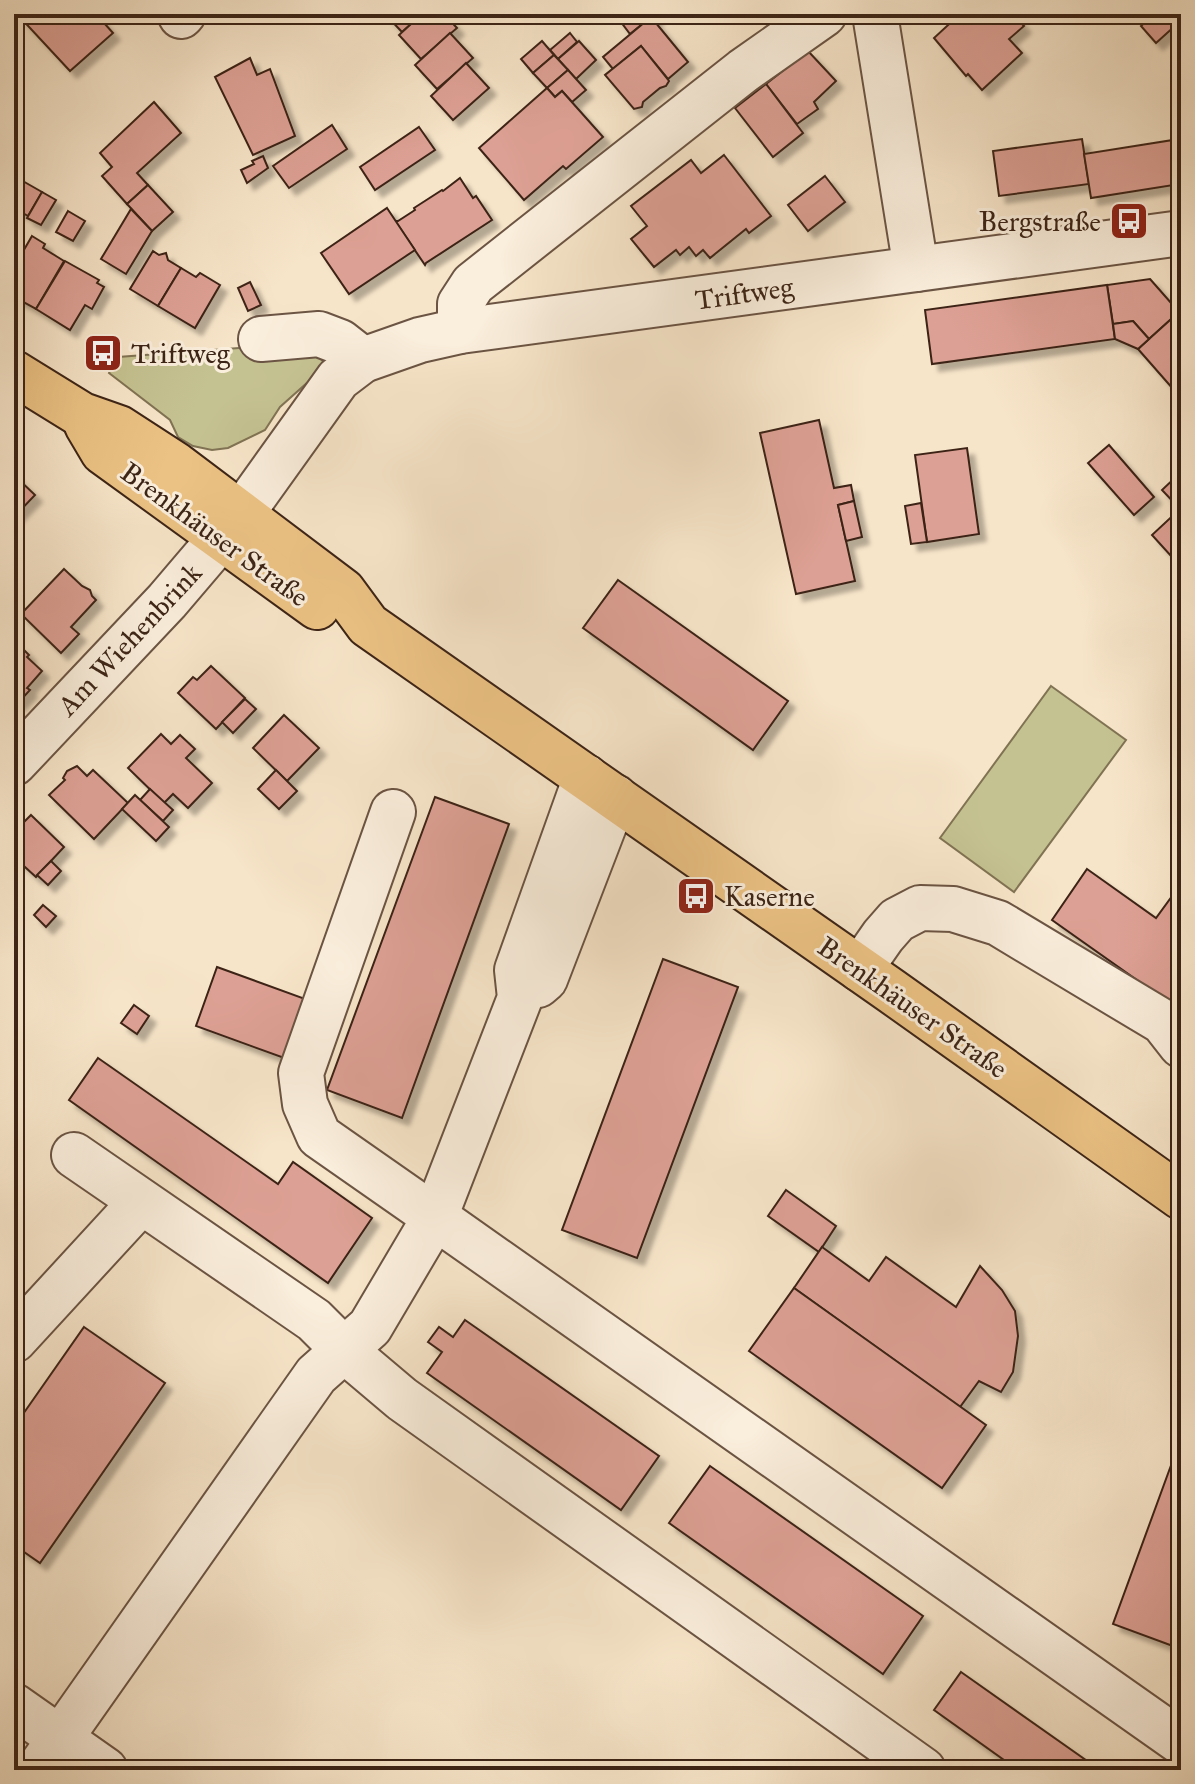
<svg xmlns="http://www.w3.org/2000/svg" width="1195" height="1784" font-family="'IM FELL Great Primer',serif">
<defs>
<filter id="shadow"><feDropShadow dx="7" dy="7" stdDeviation="2" flood-color="#0004"/></filter>
</defs>
<rect width="100%" height="100%" fill="#f7e5c9"/>
<filter id="stains"><feTurbulence type="fractalNoise" baseFrequency=".0025" numOctaves="4"/><feColorMatrix values="0 0 0 0 .2 0 0 0 0 .09 0 0 0 0 .02 0 0 0 .5 -.17"/></filter>
<radialGradient id="worn" r=".72"><stop offset=".6" stop-color="#630" stop-opacity="0"/><stop offset="1" stop-color="#630" stop-opacity=".3"/></radialGradient>
<!-- green -->
<g fill="#c5c291" stroke="#807354" stroke-width="2">
<path d="M 293,344 L 307,346 L 327,365 L 280,407 L 265,430 L 228,448 L 212,450 L 193,446 L 178,437 L 170,420 L 109,373 L 118,357 Z"/>
<path d="M 1051,686 L 1126,740 L 1014,892 L 940,838 Z"/>
</g>
<!-- building -->
<g fill="#dda094" stroke="#3c2416" stroke-width="2" filter="url(#shadow)">
<path d="M 17,14 L 96,14 L 113,33 L 70,71 Z"/>
<path d="M 385,14 L 422,14 L 402,32 Z"/>
<path d="M 422,14 L 444,14 L 457,28 L 421,59 L 399,35 Z"/>
<path d="M 615,14 L 659,14 L 653,19 L 651,17 L 630,34 Z"/>
<path d="M 960,14 L 1013,14 L 1024,26 L 1009,39 L 1022,53 L 982,90 L 968,74 L 966,76 L 934,38 Z"/>
<path d="M 1154,14 L 1166,14 L 1176,25 L 1156,43 L 1141,26 Z"/>
<path d="M 651,17 L 688,62 L 668,79 L 641,46 L 613,69 L 603,57 Z"/>
<path d="M 450,33 L 473,58 L 437,89 L 415,65 Z"/>
<path d="M 570,33 L 577,42 L 558,59 L 550,50 Z"/>
<path d="M 542,41 L 554,55 L 533,73 L 521,59 Z"/>
<path d="M 579,41 L 596,60 L 576,79 L 558,59 Z"/>
<path d="M 641,46 L 669,81 L 666,86 L 660,88 L 643,102 L 642,107 L 634,109 L 605,75 Z"/>
<path d="M 808,51 L 836,81 L 814,102 L 818,109 L 797,124 L 766,84 Z"/>
<path d="M 554,55 L 568,70 L 547,88 L 533,73 Z"/>
<path d="M 250,58 L 257,75 L 270,69 L 295,136 L 253,155 L 215,77 Z"/>
<path d="M 466,63 L 489,88 L 453,120 L 431,96 Z"/>
<path d="M 568,70 L 586,90 L 572,102 L 562,91 L 555,97 L 547,88 Z"/>
<path d="M 766,84 L 803,133 L 773,157 L 735,108 Z"/>
<path d="M 547,88 L 555,97 L 562,91 L 603,137 L 566,169 L 563,166 L 524,200 L 479,148 Z"/>
<path d="M 154,102 L 181,133 L 137,173 L 148,185 L 127,204 L 102,176 L 112,167 L 100,153 Z"/>
<path d="M 332,125 L 347,149 L 289,188 L 273,166 Z"/>
<path d="M 419,127 L 435,150 L 375,190 L 360,167 Z"/>
<path d="M 1082,139 L 1089,184 L 999,196 L 993,151 Z"/>
<path d="M 1173,140 L 1180,184 L 1091,198 L 1084,154 Z"/>
<path d="M 724,155 L 771,216 L 749,233 L 746,229 L 710,258 L 703,250 L 696,256 L 689,247 L 680,255 L 676,250 L 654,267 L 631,239 L 647,226 L 631,206 L 691,160 L 701,173 Z"/>
<path d="M 263,156 L 268,168 L 247,183 L 241,170 L 254,164 L 252,161 Z"/>
<path d="M 14,176 L 42,192 L 28,216 L 14,208 Z"/>
<path d="M 825,176 L 845,202 L 808,231 L 788,205 Z"/>
<path d="M 460,178 L 473,198 L 476,196 L 492,220 L 426,263 L 425,265 L 395,221 L 398,221 L 415,210 L 414,208 L 442,190 L 443,191 Z"/>
<path d="M 148,185 L 173,212 L 152,231 L 127,204 Z"/>
<path d="M 42,192 L 56,200 L 41,225 L 27,218 Z"/>
<path d="M 387,208 L 415,250 L 349,294 L 321,253 Z"/>
<path d="M 131,209 L 152,231 L 126,274 L 101,259 Z"/>
<path d="M 68,211 L 85,221 L 73,241 L 56,232 Z"/>
<path d="M 32,236 L 45,244 L 43,248 L 64,261 L 36,309 L 14,297 L 14,267 Z"/>
<path d="M 153,251 L 159,255 L 166,253 L 168,260 L 181,268 L 158,306 L 130,289 Z"/>
<path d="M 65,261 L 99,280 L 97,283 L 104,287 L 92,309 L 85,305 L 70,330 L 36,309 Z"/>
<path d="M 181,268 L 196,277 L 200,273 L 220,285 L 195,328 L 158,306 Z"/>
<path d="M 1150,279 L 1179,312 L 1149,339 L 1133,321 L 1113,324 L 1107,285 Z"/>
<path d="M 250,282 L 261,305 L 248,311 L 238,288 Z"/>
<path d="M 1107,285 L 1115,339 L 932,364 L 925,310 Z"/>
<path d="M 1179,312 L 1181,314 L 1181,398 L 1138,349 Z"/>
<path d="M 1133,321 L 1149,339 L 1138,349 L 1115,339 L 1113,324 Z"/>
<path d="M 819,420 L 834,488 L 851,485 L 854,501 L 838,505 L 855,581 L 796,594 L 760,433 Z"/>
<path d="M 1109,445 L 1154,497 L 1134,515 L 1088,463 Z"/>
<path d="M 967,448 L 979,534 L 927,542 L 915,455 Z"/>
<path d="M 1181,472 L 1181,508 L 1180,509 L 1162,490 Z"/>
<path d="M 14,475 L 35,495 L 14,517 Z"/>
<path d="M 854,501 L 862,537 L 846,541 L 838,505 Z"/>
<path d="M 921,503 L 927,542 L 911,544 L 905,506 Z"/>
<path d="M 1181,508 L 1181,567 L 1152,535 Z"/>
<path d="M 64,569 L 82,586 L 90,590 L 92,596 L 96,600 L 71,627 L 79,634 L 61,653 L 21,614 Z"/>
<path d="M 618,580 L 788,701 L 753,750 L 583,628 Z"/>
<path d="M 14,645 L 18,648 L 20,646 L 29,655 L 27,657 L 42,671 L 27,688 L 30,690 L 18,703 L 14,701 Z"/>
<path d="M 211,666 L 245,698 L 216,729 L 178,693 L 193,677 L 197,680 Z"/>
<path d="M 245,699 L 256,709 L 233,733 L 222,722 Z"/>
<path d="M 284,715 L 319,748 L 287,781 L 253,748 Z"/>
<path d="M 161,734 L 171,744 L 180,735 L 195,749 L 186,758 L 212,783 L 188,808 L 173,794 L 164,803 L 128,768 Z"/>
<path d="M 77,766 L 87,776 L 93,770 L 128,803 L 94,839 L 49,795 L 65,780 L 63,778 L 67,771 Z"/>
<path d="M 276,770 L 297,791 L 279,809 L 258,789 Z"/>
<path d="M 150,789 L 173,810 L 163,821 L 140,800 Z"/>
<path d="M 135,795 L 169,827 L 156,841 L 122,809 Z"/>
<path d="M 435,797 L 509,824 L 402,1118 L 327,1090 Z"/>
<path d="M 31,815 L 64,847 L 36,877 L 14,857 L 14,832 Z"/>
<path d="M 51,861 L 61,871 L 48,885 L 37,875 Z"/>
<path d="M 1087,869 L 1156,918 L 1178,888 L 1181,889 L 1181,1005 L 1178,1009 L 1052,920 Z"/>
<path d="M 43,905 L 56,916 L 46,927 L 34,915 Z"/>
<path d="M 663,959 L 738,987 L 637,1258 L 562,1230 Z"/>
<path d="M 217,967 L 308,1000 L 287,1059 L 196,1026 Z"/>
<path d="M 134,1005 L 149,1016 L 137,1034 L 121,1023 Z"/>
<path d="M 98,1058 L 278,1184 L 293,1162 L 372,1218 L 328,1283 L 69,1100 Z"/>
<path d="M 786,1190 L 836,1226 L 819,1252 L 768,1216 Z"/>
<path d="M 822,1247 L 869,1281 L 886,1257 L 956,1307 L 980,1266 L 1002,1290 L 1015,1311 L 1018,1336 L 1013,1372 L 1001,1392 L 979,1381 L 960,1407 L 794,1288 Z"/>
<path d="M 794,1288 L 986,1425 L 942,1488 L 749,1351 Z"/>
<path d="M 465,1320 L 659,1456 L 621,1510 L 427,1373 L 442,1352 L 428,1342 L 439,1327 L 453,1337 Z"/>
<path d="M 84,1327 L 165,1383 L 40,1563 L 14,1545 L 14,1427 Z"/>
<path d="M 1181,1438 L 1181,1649 L 1113,1624 Z"/>
<path d="M 710,1466 L 923,1616 L 883,1674 L 669,1523 Z"/>
<path d="M 961,1672 L 1100,1770 L 1018,1770 L 934,1710 Z"/>
</g>
<g fill="none" stroke-linecap="round" stroke-linejoin="round">
<!-- minor casing -->
<g stroke="#6b5443" stroke-width="48">
<g id="minor">
<path d="M 180,14 L 181,16 L 183,14"/>
<path d="M 875,14 L 916,269"/>
<path d="M 460,331 L 460,304 L 473,284 L 743,71 L 824,14"/>
<path d="M 261,339 L 319,334 L 340,342 L 363,360"/>
<path d="M 14,763 L 167,601 L 242,513 L 338,379 L 363,360 L 420,340 L 460,331 L 1181,233"/>
<path d="M 586,777 L 517,970 L 520,998 L 435,1217 L 1181,1742"/>
<path d="M 860,969 L 883,936 L 897,920 L 920,908 L 953,909 L 998,923 L 1163,1022 L 1181,1045"/>
<path d="M 538,985 L 545,979 L 615,797"/>
<path d="M 74,1155 L 314,1320 L 344,1350 L 402,1399 L 923,1770"/>
<path d="M 14,1340 L 141,1202"/>
<path d="M 14,1706 L 105,1770"/>
<path d="M 38,1770 L 316,1375 L 370,1327 L 435,1217 L 319,1136 L 305,1104 L 301,1073 L 393,812"/>
</g>
</g>
<!-- major casing -->
<g stroke="#3c2416" stroke-width="48">
<g id="major">
<path d="M 14,373 L 82,415 L 119,428 L 176,465 L 343,591 L 368,625 L 890,990 L 1181,1197"/>
<path d="M 87,425 L 103,452 L 317,607"/>
</g>
</g>
<!-- minor -->
<use href="#minor" stroke="#faeedc" stroke-width="44"/>
<!-- major -->
<use href="#major" stroke="#ecc284" stroke-width="44"/>
</g>
<!-- icons -->
<defs>
<g id="bus-square" transform="scale(2)"><rect x="-9" y="-9" width="18" height="18" rx="4" fill="#8f2418" stroke="#faeedc"/><path d="M-5-6H5V4H4V6H2V4H-2V6H-4V4H-5ZM-3.5-4V0h7V-4ZM-3.5 1.2v1.5H-2V1.2ZM2 1.2v1.5H3.5V1.2Z" fill="#fff"/></g>
</defs>
<g fill-rule="evenodd">
<use href="#bus-square" x="1129" y="221"/>
<use href="#bus-square" x="103" y="353"/>
<use href="#bus-square" x="696" y="896"/>
</g>
<g text-anchor="middle" stroke-width="6" stroke-linejoin="round" paint-order="stroke">
<!-- poi labels -->
<g font-size="28" fill="#3c2416" stroke="#faeedc" text-anchor="start">
<text x="1101" y="231" text-anchor="end">Bergstraße</text>
<text x="131" y="363">Triftweg</text>
<text x="724" y="906">Kaserne</text>
</g>
<!-- street labels -->
<g font-size="28" fill="#3c2416" stroke="#faeedc">
<text transform="translate(744 293) rotate(-8)" y="10">Triftweg</text>
<text transform="translate(215 534) rotate(36)" y="10">Brenkhäuser Straße</text>
<text transform="translate(129 639) rotate(-47)" y="10">Am Wiehenbrink</text>
<text transform="translate(913 1007) rotate(35)" y="10">Brenkhäuser Straße</text>
</g>
</g>
<!-- margin -->
<rect width="1195" height="1784" fill="none" stroke="#f7e5c9" stroke-width="48"/>
<rect x="16" y="16" width="1163" height="1752" fill="none" stroke="#3c2416" stroke-width="4"/>
<rect x="24" y="24" width="1147" height="1736" fill="none" stroke="#3c2416" stroke-width="2"/>
<rect width="100%" height="100%" filter="url(#stains)"/>
<rect width="100%" height="100%" fill="url(#worn)"/>
</svg>
